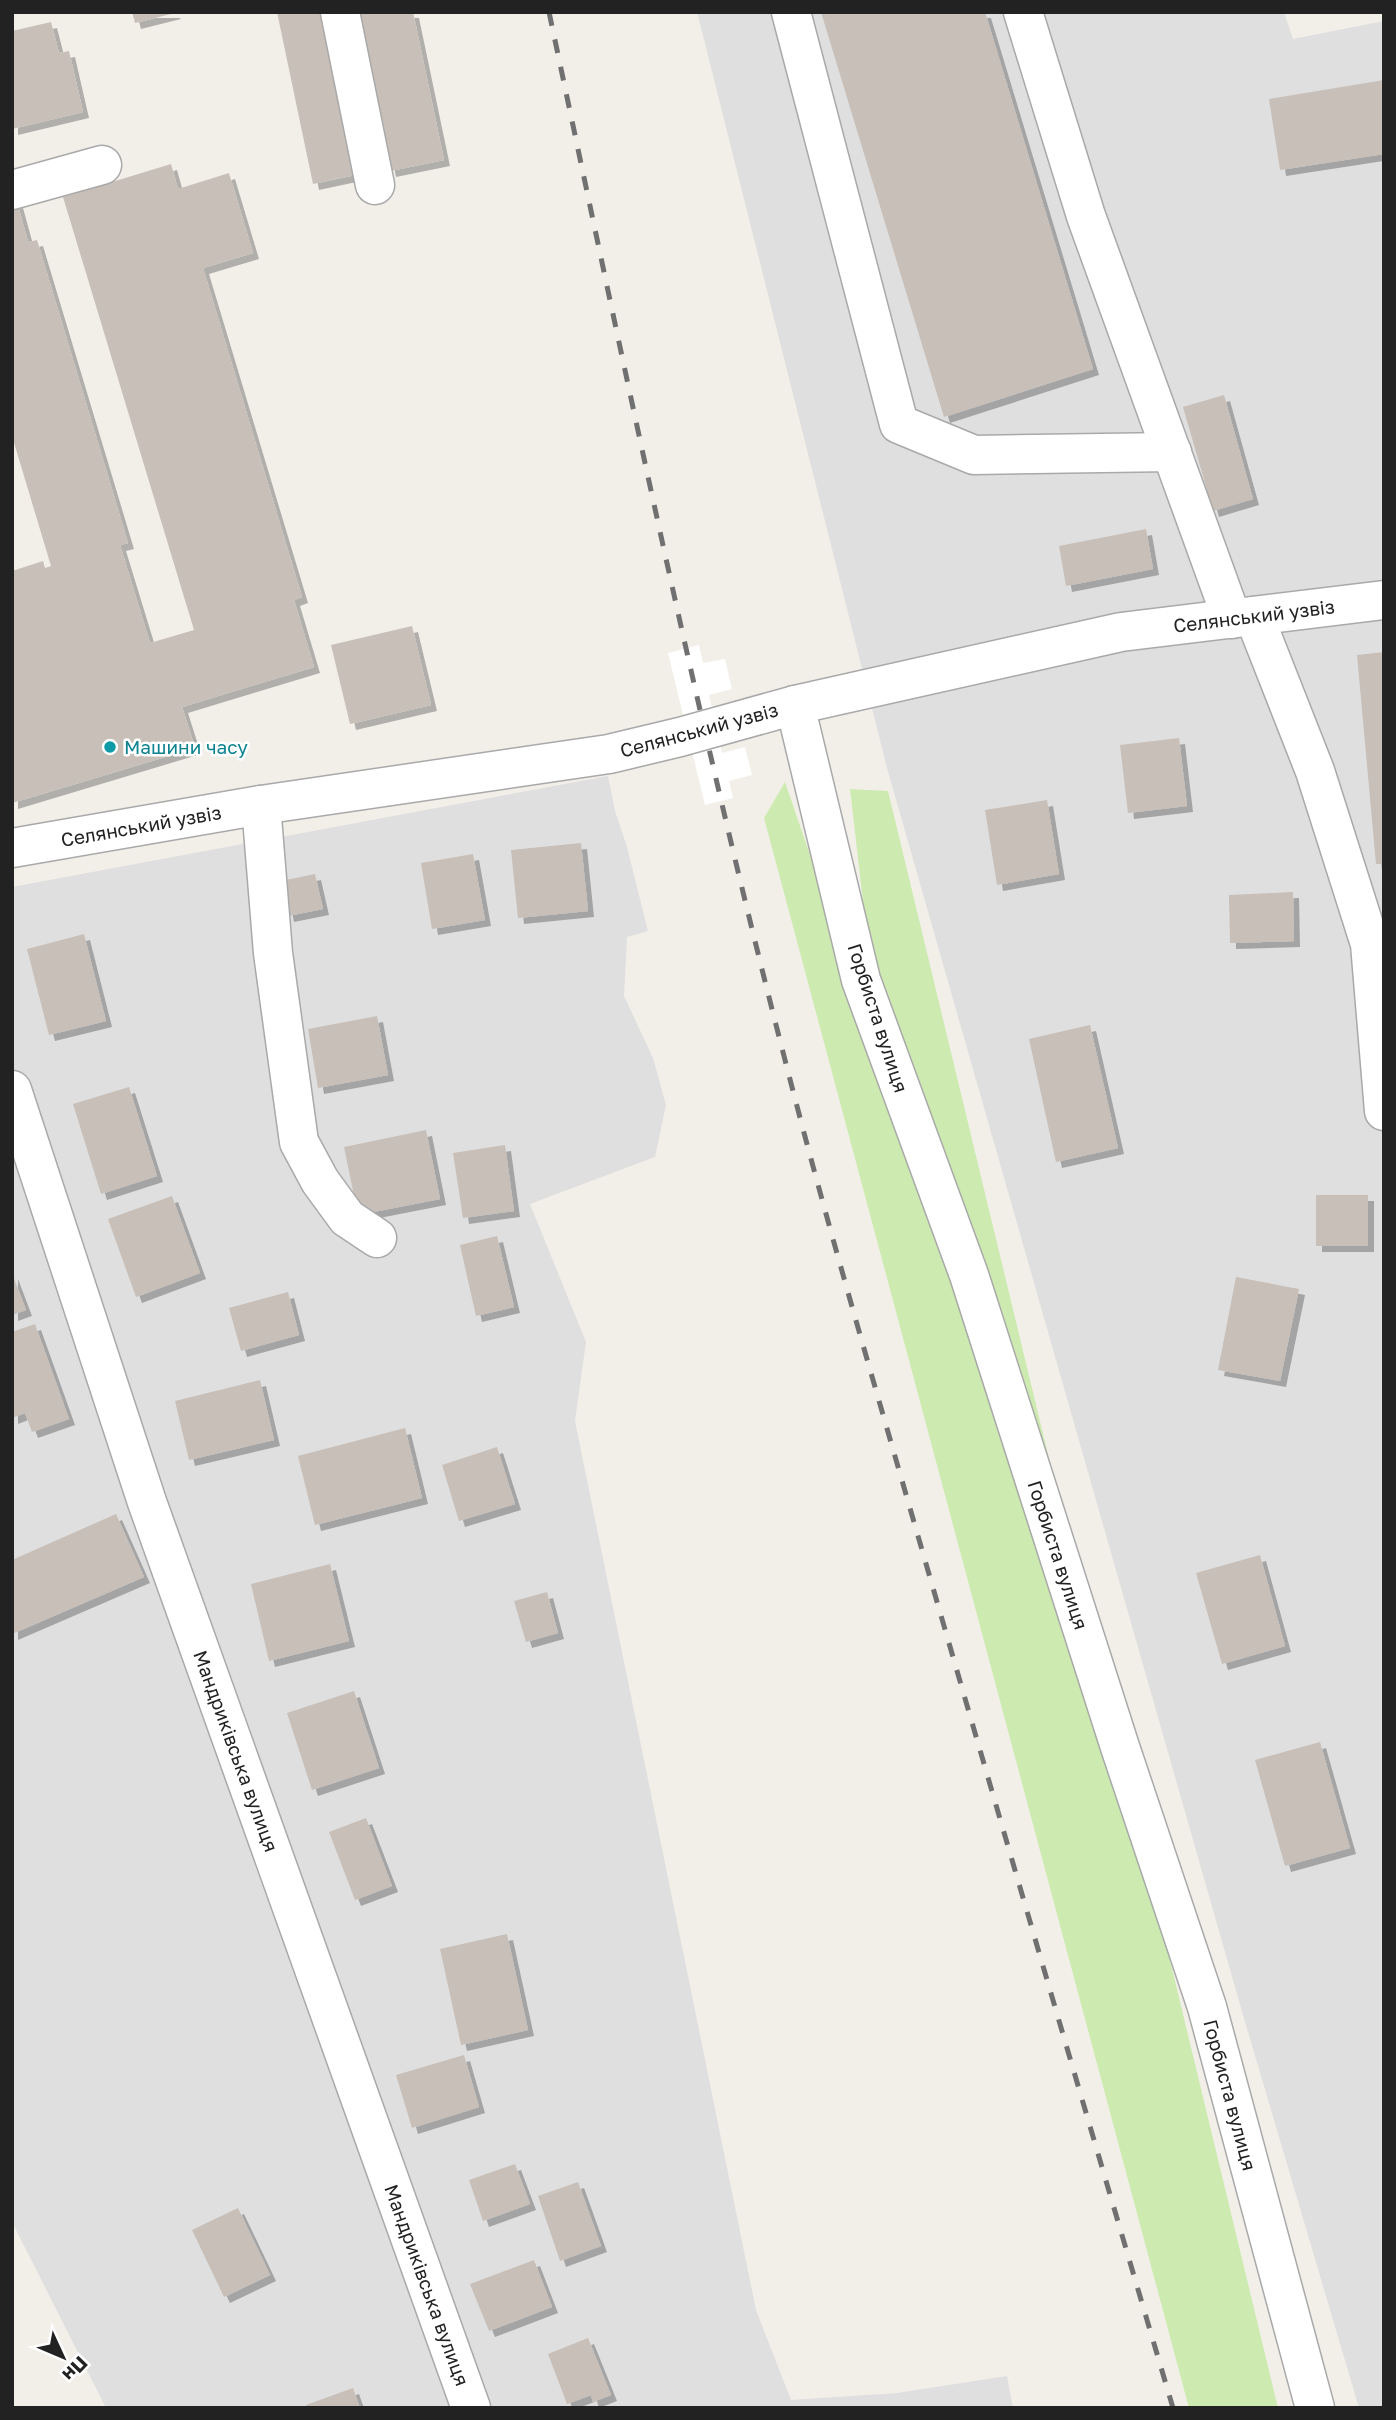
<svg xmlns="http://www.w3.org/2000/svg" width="1396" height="2420" font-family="'Golos Text',sans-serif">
<defs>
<filter id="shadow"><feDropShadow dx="6" dy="6" stdDeviation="0" flood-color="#0004"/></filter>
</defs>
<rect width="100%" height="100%" fill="#f2efe9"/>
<!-- residential -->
<g fill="#e0dfdf">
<path d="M 697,12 L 1284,12 L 1293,39 L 1384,21 L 1384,2408 L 1359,2408 L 1243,2015 L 887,768 Z"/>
<path d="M 608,776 L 615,811 L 627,847 L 648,931 L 627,937 L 624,996 L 653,1058 L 666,1105 L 655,1157 L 530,1204 L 586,1342 L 575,1421 L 756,2310 L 791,2400 L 897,2393 L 1007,2376 L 1013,2408 L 106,2408 L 12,2222 L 12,887 Z"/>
</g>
<!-- grass -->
<path fill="#cdebb0" d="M 785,782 L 843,951 L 871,971 L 850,789 L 888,791 L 1278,2408 L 1189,2408 L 764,818 Z"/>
<!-- pier -->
<path fill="#fff" d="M 699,645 L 703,663 L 725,659 L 732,689 L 709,695 L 722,753 L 745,747 L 752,775 L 729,781 L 733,798 L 705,805 L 668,653 Z"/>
<!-- building -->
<g fill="#c7bfb8" filter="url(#shadow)">
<path d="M 132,12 L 174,12 L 175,13 L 135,23 Z"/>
<path d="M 277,12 L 320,12 L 355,175 L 313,184 Z"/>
<path d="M 357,12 L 413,12 L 444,160 L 390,171 Z"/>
<path d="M 821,12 L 985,12 L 1093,369 L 944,417 Z"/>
<path d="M 51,22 L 59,53 L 69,51 L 83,112 L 12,129 L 12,31 Z"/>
<path d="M 1384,80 L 1384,154 L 1280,170 L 1269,99 Z"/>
<path d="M 171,164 L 178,189 L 229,173 L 253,253 L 203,268 L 302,597 L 294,600 L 314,667 L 182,707 L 195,748 L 12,803 L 12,571 L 43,561 L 45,568 L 51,566 L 12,436 L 12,203 L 17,202 L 28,242 L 37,240 L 128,543 L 120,545 L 150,643 L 194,630 L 63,197 Z"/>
<path d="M 1224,395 L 1253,499 L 1213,511 L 1183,407 Z"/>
<path d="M 1146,529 L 1153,569 L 1066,586 L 1059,546 Z"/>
<path d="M 412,626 L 431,705 L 350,724 L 331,645 Z"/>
<path d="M 1384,652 L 1384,864 L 1376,864 L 1357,655 Z"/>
<path d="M 1179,738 L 1187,806 L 1128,813 L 1120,745 Z"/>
<path d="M 1047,800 L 1059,874 L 997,885 L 985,810 Z"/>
<path d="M 581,843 L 588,911 L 518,918 L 511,850 Z"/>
<path d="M 473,854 L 485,920 L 432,929 L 421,863 Z"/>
<path d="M 315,874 L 323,909 L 288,916 L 281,881 Z"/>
<path d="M 1293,892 L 1294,941 L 1230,943 L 1229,895 Z"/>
<path d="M 84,934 L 106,1021 L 49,1035 L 27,949 Z"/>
<path d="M 377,1016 L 388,1075 L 318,1088 L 308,1029 Z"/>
<path d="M 1090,1025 L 1118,1148 L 1056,1162 L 1029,1039 Z"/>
<path d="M 129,1087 L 157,1176 L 101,1194 L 73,1104 Z"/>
<path d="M 426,1130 L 440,1199 L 358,1215 L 344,1147 Z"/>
<path d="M 505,1145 L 514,1211 L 463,1218 L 453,1153 Z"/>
<rect x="1316" y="1195" width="52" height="51"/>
<path d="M 172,1196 L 200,1273 L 136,1297 L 108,1219 Z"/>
<path d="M 497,1236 L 514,1307 L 476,1316 L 460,1245 Z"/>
<path d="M 12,1273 L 26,1310 L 12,1315 Z"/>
<path d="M 1236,1277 L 1299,1289 L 1280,1381 L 1218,1370 Z"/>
<path d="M 288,1292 L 299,1335 L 241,1351 L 229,1308 Z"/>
<path d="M 35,1324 L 69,1419 L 32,1432 L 25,1413 L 12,1418 L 12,1332 Z"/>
<path d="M 260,1380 L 274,1440 L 189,1460 L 175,1401 Z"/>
<path d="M 405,1428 L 422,1498 L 315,1525 L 298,1456 Z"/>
<path d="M 497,1447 L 515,1504 L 459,1521 L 442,1465 Z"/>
<path d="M 116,1514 L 144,1577 L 12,1634 L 12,1560 Z"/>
<path d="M 1260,1555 L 1285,1646 L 1222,1664 L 1196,1573 Z"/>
<path d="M 330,1564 L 349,1641 L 269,1661 L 251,1584 Z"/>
<path d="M 547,1592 L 558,1633 L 526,1642 L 514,1601 Z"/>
<path d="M 354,1691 L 379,1768 L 312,1790 L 287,1713 Z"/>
<path d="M 1320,1742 L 1350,1848 L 1285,1866 L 1255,1760 Z"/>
<path d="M 366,1818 L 392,1886 L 355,1900 L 329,1832 Z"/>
<path d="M 507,1934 L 528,2030 L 461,2045 L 440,1949 Z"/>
<path d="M 464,2055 L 479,2107 L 412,2128 L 396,2075 Z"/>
<path d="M 515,2164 L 530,2204 L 483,2221 L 469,2180 Z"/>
<path d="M 578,2182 L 601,2246 L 560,2261 L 538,2196 Z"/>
<path d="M 238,2208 L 270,2275 L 224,2297 L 192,2230 Z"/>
<path d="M 534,2260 L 552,2307 L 489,2331 L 470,2284 Z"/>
<path d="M 588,2338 L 611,2395 L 593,2402 L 591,2395 L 567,2404 L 548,2354 Z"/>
<path d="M 353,2388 L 360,2408 L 307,2408 L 306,2405 Z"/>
</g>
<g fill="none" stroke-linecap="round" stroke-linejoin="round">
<!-- minor casing -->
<g stroke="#a9a9a9" stroke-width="41">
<g id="minor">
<path d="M 340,12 L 375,185"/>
<path d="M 791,12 L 899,424 L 974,455 L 1172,452"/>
<path d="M 1023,12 L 1086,216 L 1232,619"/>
<path d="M 12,190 L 102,165"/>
<path d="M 1254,616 L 1315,771 L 1370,944 L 1384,1111"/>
<path d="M 795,705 L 861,980 L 969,1275 L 1120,1747 L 1207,2007 L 1315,2408"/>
<path d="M 261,805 L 273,953 L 299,1142 L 320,1181 L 347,1218 L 377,1238"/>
<path d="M 12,848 L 261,805 L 609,754 L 680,737 L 795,705 L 1121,632 L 1384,600"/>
<path d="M 12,1090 L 147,1502 L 471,2408"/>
</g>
</g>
<!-- minor -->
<use href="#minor" stroke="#fff" stroke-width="38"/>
<!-- rail -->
<path stroke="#707070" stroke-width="5" stroke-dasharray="14 14" stroke-linecap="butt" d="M 549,12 C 623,361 695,711 784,1056 C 825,1217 872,1376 918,1536 C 1002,1827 1087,2117 1173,2408"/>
</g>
<!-- markers -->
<circle fill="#0f9aa8" stroke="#fff" stroke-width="2.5" cx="110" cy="747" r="7"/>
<g text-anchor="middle" stroke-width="5" stroke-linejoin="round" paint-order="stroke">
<!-- street labels -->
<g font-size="19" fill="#222" stroke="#fff">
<text transform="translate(1254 616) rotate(-7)" y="7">Селянський узвіз</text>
<text transform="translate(699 730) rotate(-15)" y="7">Селянський узвіз</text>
<text transform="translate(141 826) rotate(-10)" y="7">Селянський узвіз</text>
<text transform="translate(878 1018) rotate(72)" y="7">Горбиста вулиця</text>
<text transform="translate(1058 1555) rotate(72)" y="7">Горбиста вулиця</text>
<text transform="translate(236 1751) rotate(70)" y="7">Мандриківська вулиця</text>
<text transform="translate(1230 2095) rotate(75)" y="7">Горбиста вулиця</text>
<text transform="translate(427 2285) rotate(70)" y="7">Мандриківська вулиця</text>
</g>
<!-- culture labels -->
<g font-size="19" fill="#0d838f" stroke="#fff" text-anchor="start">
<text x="124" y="754">Машини часу</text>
</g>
</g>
<!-- border -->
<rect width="1396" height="2420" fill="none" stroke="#222222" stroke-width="28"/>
<!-- north arrow -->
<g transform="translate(63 2357) rotate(134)" stroke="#ffffff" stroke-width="5" paint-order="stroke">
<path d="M0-5L12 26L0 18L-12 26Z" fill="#222222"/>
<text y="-10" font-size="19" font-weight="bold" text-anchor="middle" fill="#222222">Пн</text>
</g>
</svg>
